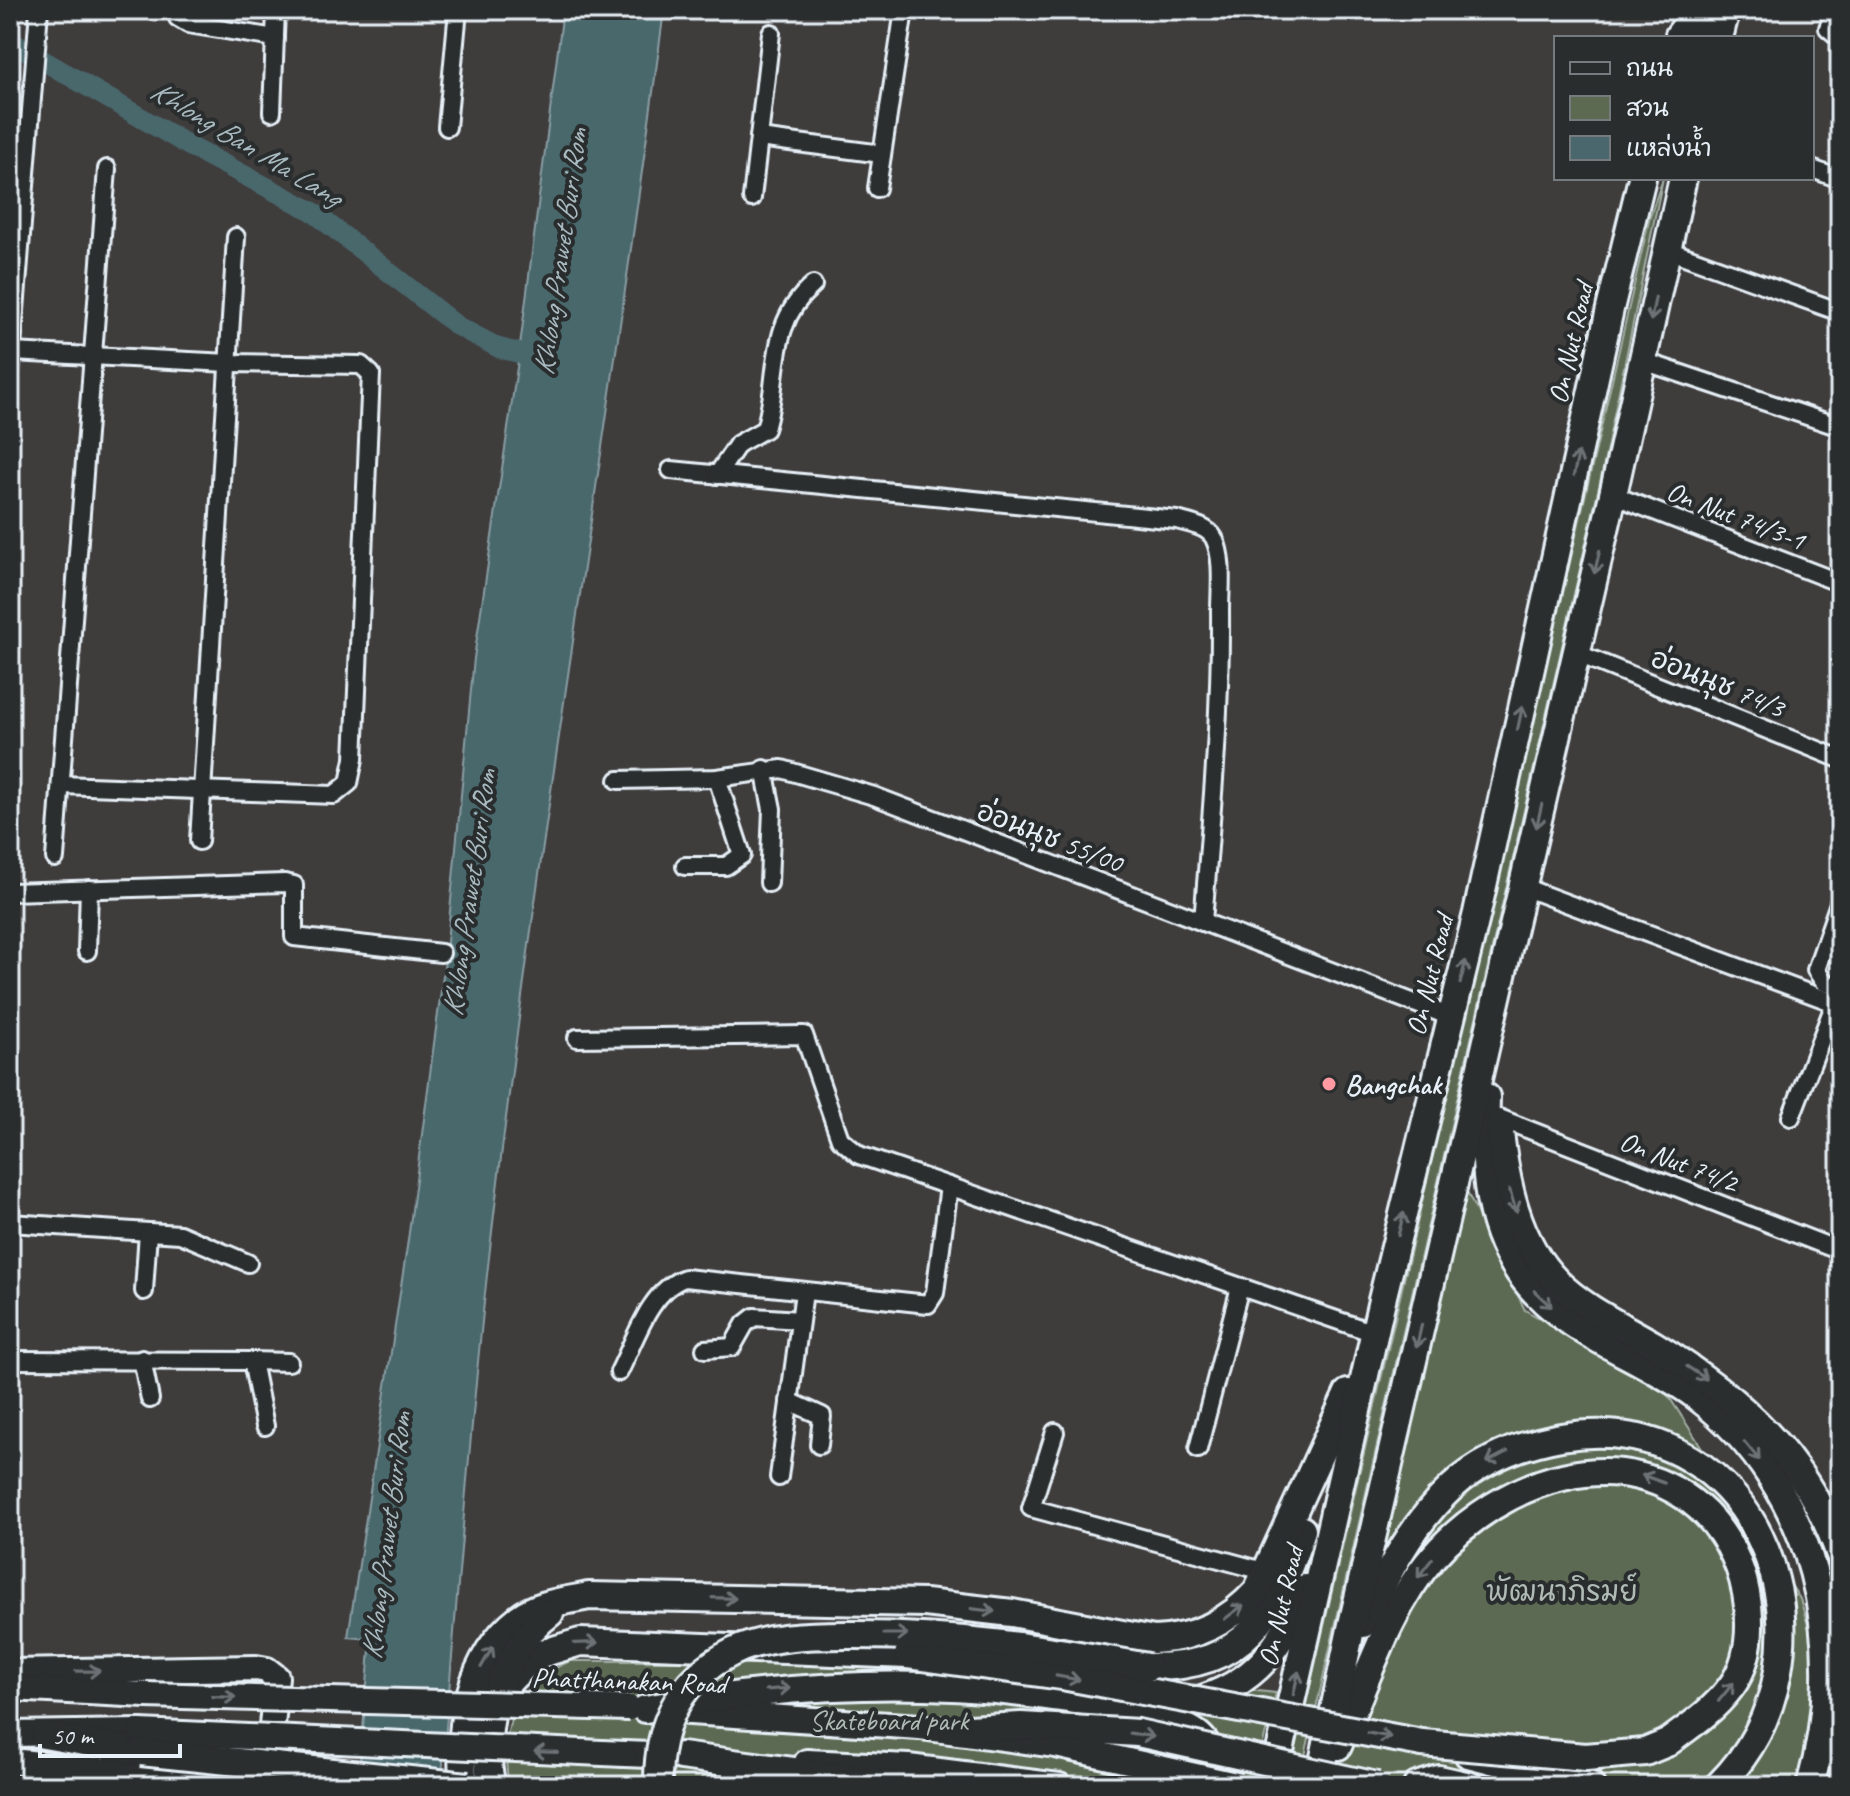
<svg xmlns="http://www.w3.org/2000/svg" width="1850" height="1796" font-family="Caveat,'Playpen Sans Thai',sans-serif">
<rect width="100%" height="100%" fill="#3f3c3c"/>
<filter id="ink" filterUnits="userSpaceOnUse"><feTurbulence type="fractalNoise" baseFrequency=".0125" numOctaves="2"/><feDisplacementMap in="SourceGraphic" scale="16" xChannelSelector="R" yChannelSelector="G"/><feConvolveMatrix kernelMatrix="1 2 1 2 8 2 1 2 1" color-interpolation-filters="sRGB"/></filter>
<g filter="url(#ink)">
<!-- green -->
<g fill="#5d6a52" stroke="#a2aea5" stroke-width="2">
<path d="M 1663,178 L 1601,478 L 1298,1786 L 1287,1786 L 1650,216 Z"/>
<path d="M 1457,1172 L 1525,1310 L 1662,1386 L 1800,1599 L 1840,1729 L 1840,1786 L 1315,1786 Z"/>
<path d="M 908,1655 L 1276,1693 L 1252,1786 L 509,1786 C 499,1727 513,1685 570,1661 L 755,1661 Z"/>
</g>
<!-- water -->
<path fill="#49676c" stroke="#899ea4" stroke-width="2" d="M 563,10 L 664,10 C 609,432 535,852 487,1275 C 468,1445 456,1616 441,1786 L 359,1773 L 371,1639 L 348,1637 L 408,1240 L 446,953 L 474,658 L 519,354 Z"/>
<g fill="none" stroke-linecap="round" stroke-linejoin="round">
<!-- canal -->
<path stroke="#49676c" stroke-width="20" d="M 10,41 L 193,148 L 312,211 L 457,326 L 499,348 L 546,360"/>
<!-- street casing -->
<g stroke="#e8f1f8" stroke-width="22">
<g id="street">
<path d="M 177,10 L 178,18 L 188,24 L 275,38"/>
<path d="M 1836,10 L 1828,28 L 1840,38"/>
<path d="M 272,112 L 276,10"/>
<path d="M 447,127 L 458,10"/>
<path d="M 759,138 L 882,154"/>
<path d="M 1812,169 L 1840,179"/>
<path d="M 877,188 L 904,10"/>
<path d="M 752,198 L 771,33"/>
<path d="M 1665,249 L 1840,312"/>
<path d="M 12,352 L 229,363 L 361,365 L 371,374 L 354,759 L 349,783 L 334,795 L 61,785"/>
<path d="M 1643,361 L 1840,427"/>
<path d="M 10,373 L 39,10"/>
<path d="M 671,470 L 1177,520 C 1190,524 1207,526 1214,538 C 1224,558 1220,589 1220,611 C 1221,715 1211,819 1203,922"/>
<path d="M 717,475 L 738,444 L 765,429 C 781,377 766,325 813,285"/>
<path d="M 1613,495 L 1840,583"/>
<path d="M 1576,653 L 1840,759"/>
<path d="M 764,769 L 772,809 L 769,883"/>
<path d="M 618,780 L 717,778 L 782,769 L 874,796 L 1451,1017"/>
<path d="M 199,841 L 236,237"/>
<path d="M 55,858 L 107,169"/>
<path d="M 685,866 L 726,866 L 742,855 L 717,778"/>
<path d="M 1523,887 L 1840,1005"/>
<path d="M 10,892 L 285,883 L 294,885 L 294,937 L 441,953"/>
<path d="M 1840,900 L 1816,970 L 1824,982 L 1840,988"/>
<path d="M 87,951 L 89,889"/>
<path d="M 577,1038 L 804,1035 L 840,1139 L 859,1155 L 1371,1332"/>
<path d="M 1791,1117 L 1835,1003"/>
<path d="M 1499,1118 L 1840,1251"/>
<path d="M 10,1223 L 180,1234 L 248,1263"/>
<path d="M 144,1291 L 148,1232"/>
<path d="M 705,1349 L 732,1347 L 745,1324 L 754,1317 L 800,1320"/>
<path d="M 142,1359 L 150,1399"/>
<path d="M 10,1360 L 252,1361 L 265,1426"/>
<path d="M 252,1361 L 289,1362"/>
<path d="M 619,1372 C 635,1341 649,1290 685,1278 L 928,1304 L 935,1293 L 949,1186"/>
<path d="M 789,1401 L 822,1416 L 819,1445"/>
<path d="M 1055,1432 L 1031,1508 L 1267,1572"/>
<path d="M 1198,1449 L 1240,1287"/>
<path d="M 779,1477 L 804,1292"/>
</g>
</g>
<!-- secondary casing -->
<g stroke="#e8f1f8" stroke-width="30">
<g id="secondary">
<path d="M 10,1672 L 256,1668 L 267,1670 L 276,1677 C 273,1708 274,1759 252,1781 L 178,1778 L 10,1761"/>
<path d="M 10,1688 L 146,1695"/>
<path d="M 675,1711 L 920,1727"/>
<path d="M 10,1734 L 140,1732"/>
<path d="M 624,1754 L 678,1756"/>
<path d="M 807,1762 L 908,1767 L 1059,1786"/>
</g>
</g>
<!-- primary casing -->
<g stroke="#e8f1f8" stroke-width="32">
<g id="primary">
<path d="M 1679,35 L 1693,17 L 1701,20 L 1713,38"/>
<path d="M 1719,38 L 1726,10"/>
<path d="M 1486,1097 C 1484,1158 1483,1219 1519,1272 C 1561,1334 1638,1353 1696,1396 C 1817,1488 1850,1645 1810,1786"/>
<path d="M 1499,1124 C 1505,1179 1516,1241 1557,1282 C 1584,1309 1622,1326 1654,1345 C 1740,1398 1806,1457 1840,1555"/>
<path d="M 1363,1624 C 1386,1575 1411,1525 1452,1487 C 1482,1460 1521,1444 1561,1437 C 1765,1403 1850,1656 1718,1786"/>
<path d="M 1148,1667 C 1247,1668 1274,1615 1302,1530"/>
<path d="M 497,1693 L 534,1656 L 580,1642 L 908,1655"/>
<path d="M 1192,1702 C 1257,1684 1281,1648 1305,1588"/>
<path d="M 645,1709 C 771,1687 895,1678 1022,1693 C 1064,1698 1107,1703 1148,1715 C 1168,1721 1201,1727 1209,1750 C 1213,1761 1209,1775 1206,1786"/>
<path d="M 44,1735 L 141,1752"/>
<path d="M 1338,1746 C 1366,1683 1388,1609 1433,1557 C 1500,1480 1625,1434 1706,1514 C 1731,1540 1744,1571 1748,1606 C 1751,1634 1748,1664 1731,1687 C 1713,1711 1690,1726 1667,1743"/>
<path d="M 1468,1754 L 1591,1786"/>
<path d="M 681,1756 L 906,1786"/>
<path d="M 464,1786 C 457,1727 469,1657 519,1618 C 538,1603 566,1601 589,1596 L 925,1603 L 1012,1613 L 1154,1640 C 1196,1638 1229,1622 1257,1591 L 1348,1393"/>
<path d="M 492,1786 C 477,1728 502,1649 550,1613"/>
<path d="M 1272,1786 L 1382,1300 L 1477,913 L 1610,309 L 1642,178"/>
<path d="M 1318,1786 L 1351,1629 L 1613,495 L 1683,178"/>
<path d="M 1417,1786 L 1439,1779 L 1470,1786"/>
</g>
</g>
<!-- street -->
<use href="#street" stroke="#2a2d2e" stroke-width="16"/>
<!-- secondary -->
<use href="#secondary" stroke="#2a2d2e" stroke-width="24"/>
<!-- primary -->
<use href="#primary" stroke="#2a2d2e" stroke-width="26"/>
<!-- secondary-bridge casing -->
<g stroke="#e8f1f8" stroke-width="30" stroke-linecap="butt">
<g id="secondary-bridge">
<path d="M 146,1695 L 629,1708"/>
<path d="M 920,1727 L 1056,1745 L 1240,1786"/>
<path d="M 140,1732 L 624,1754"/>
</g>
</g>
<!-- primary-bridge casing -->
<g stroke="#e8f1f8" stroke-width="32" stroke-linecap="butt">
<g id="primary-bridge">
<path d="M 908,1655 L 1062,1676 L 1422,1743 L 1586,1757 L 1645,1752 L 1667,1743"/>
<path d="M 952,1730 L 1021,1726 L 1138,1733 L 1377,1786"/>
<path d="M 141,1752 L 468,1786"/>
<path d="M 658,1786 C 657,1727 678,1679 733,1652 C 765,1636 810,1635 846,1635 C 954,1634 1043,1648 1148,1667"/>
</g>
</g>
<!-- secondary-bridge -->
<use href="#secondary-bridge" stroke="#2a2d2e" stroke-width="24"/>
<!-- primary-bridge -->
<use href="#primary-bridge" stroke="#2a2d2e" stroke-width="26"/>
</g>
<!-- one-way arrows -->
<defs><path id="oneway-shaft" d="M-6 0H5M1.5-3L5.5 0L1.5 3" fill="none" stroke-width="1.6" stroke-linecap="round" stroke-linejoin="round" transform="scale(2)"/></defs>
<g stroke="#6c7275">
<use href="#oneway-shaft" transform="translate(1653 309) rotate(101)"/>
<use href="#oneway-shaft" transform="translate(1576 464) rotate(-78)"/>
<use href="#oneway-shaft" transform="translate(1597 562) rotate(103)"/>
<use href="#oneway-shaft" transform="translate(1520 718) rotate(-78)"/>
<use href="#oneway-shaft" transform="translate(1539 816) rotate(103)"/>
<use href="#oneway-shaft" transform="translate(1463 972) rotate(-76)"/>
<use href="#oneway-shaft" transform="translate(1513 1201) rotate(73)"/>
<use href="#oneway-shaft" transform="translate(1401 1224) rotate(-76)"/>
<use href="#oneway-shaft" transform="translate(1543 1299) rotate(43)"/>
<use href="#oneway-shaft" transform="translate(1419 1336) rotate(103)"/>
<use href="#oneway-shaft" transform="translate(1697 1373) rotate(33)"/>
<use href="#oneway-shaft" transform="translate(1752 1451) rotate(50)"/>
<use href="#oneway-shaft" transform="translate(1497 1457) rotate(152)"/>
<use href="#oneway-shaft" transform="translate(1653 1479) rotate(-160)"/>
<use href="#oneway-shaft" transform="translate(1425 1568) rotate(128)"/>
<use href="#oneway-shaft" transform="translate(724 1598) rotate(2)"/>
<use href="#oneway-shaft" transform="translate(983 1610) rotate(7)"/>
<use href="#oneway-shaft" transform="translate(1234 1612) rotate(-37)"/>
<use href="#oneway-shaft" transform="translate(896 1634)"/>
<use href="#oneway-shaft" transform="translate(586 1643) rotate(-2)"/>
<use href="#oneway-shaft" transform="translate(487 1657) rotate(-60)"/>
<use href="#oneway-shaft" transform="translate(88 1671) rotate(-1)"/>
<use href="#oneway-shaft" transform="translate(1068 1678) rotate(10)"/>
<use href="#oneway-shaft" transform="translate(1296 1683) rotate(-77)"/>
<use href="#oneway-shaft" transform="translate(778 1689) rotate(-4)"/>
<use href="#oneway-shaft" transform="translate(1726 1692) rotate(-51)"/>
<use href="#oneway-shaft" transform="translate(224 1697) rotate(2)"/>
<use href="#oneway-shaft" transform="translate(1142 1735) rotate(9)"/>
<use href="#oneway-shaft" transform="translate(1379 1735) rotate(10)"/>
<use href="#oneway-shaft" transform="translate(546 1752) rotate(-178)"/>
</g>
</g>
<!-- markers -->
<circle fill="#ff9aa2" stroke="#2a2d2e" stroke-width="3" cx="1329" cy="1084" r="8"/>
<g text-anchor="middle" stroke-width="8" stroke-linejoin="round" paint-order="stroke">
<!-- street labels -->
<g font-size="28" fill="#e8f1f8" stroke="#2a2d2e">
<text transform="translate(1570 343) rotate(-77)" y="10">On Nut Road</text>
<text transform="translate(1736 515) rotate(21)" y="10">On Nut 74/3-1</text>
<text transform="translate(1718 682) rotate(22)" y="10">อ่อนนุช 74/3</text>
<text transform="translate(1050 836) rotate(21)" y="10">อ่อนนุช 55/00</text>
<text transform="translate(1429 975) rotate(-76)" y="10">On Nut Road</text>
<text transform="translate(1679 1161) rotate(21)" y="10">On Nut 74/2</text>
<text transform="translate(1280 1606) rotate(-77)" y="10">On Nut Road</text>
<text transform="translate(629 1680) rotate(2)" y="10">Phatthanakan Road</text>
</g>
<!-- poi labels -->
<g font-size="28" font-weight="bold" fill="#e8f1f8" stroke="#2a2d2e" text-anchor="start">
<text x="1345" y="1094">Bangchak</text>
</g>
<!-- park labels -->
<g font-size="28" fill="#b0bbb6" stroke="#2a2d2e">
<text x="1562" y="1601">พัฒนาภิรมย์</text>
<text x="889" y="1730">Skateboard park</text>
</g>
<!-- water labels -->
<g font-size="30" font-style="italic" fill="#a8bac0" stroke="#2a2d2e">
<text transform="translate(246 143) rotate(31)" y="10">Khlong Ban Ma Lang</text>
<text transform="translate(560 252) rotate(-82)" y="10">Khlong Prawet Buri Rom</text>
<text transform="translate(469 893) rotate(-82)" y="10">Khlong Prawet Buri Rom</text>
<text transform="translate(386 1536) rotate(-83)" y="10">Khlong Prawet Buri Rom</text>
</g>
</g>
<!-- margin -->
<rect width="1850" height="1796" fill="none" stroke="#2a2d2e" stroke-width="40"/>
<rect x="20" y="20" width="1810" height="1756" fill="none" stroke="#e8f1f8" stroke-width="3" filter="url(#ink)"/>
<!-- legend -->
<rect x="1554" y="36" width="260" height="144" fill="#2a2d2e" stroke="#767b7f" stroke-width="2"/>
<rect x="1570" y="62" width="40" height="12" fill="#2a2d2e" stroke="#767b7f" stroke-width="2"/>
<text x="1626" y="76" font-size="24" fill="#e8f1f8">ถนน</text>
<rect x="1570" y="96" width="40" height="24" fill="#5d6a52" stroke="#767b7f" stroke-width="2"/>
<text x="1626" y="116" font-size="24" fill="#e8f1f8">สวน</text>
<rect x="1570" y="136" width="40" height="24" fill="#49676c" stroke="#767b7f" stroke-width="2"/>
<text x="1626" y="156" font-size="24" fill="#e8f1f8">แหล่งน้ำ</text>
<!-- scale -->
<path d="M40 1744v12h140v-12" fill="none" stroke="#e8f1f8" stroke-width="4"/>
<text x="52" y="1744" font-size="24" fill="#e8f1f8" stroke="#2a2d2e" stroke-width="6" paint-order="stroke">50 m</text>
</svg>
